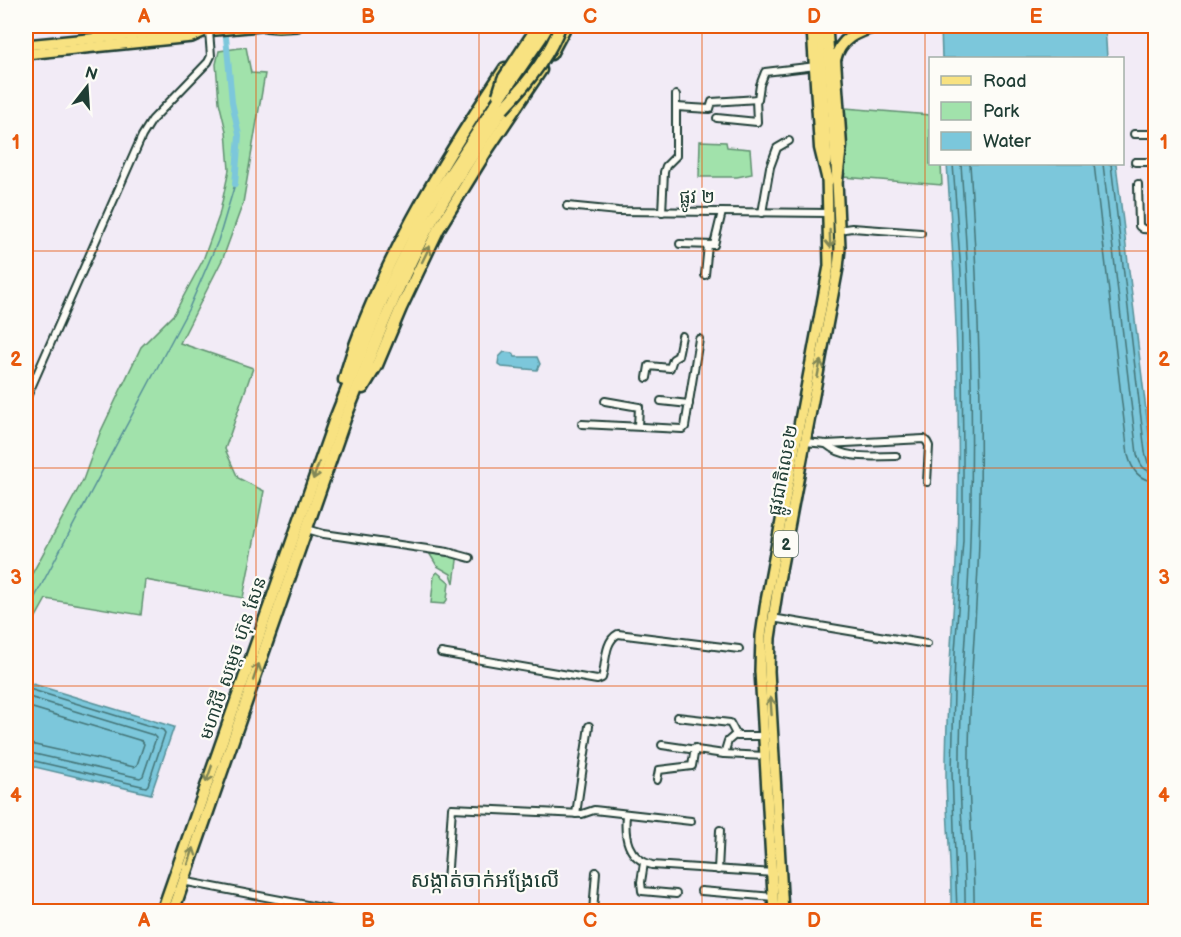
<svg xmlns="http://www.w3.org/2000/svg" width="1181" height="937" font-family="'Balsamiq Sans','Noto Sans Khmer',sans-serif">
<rect width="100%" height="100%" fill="#f2ebf6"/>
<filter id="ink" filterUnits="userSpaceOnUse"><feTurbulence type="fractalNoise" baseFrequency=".0167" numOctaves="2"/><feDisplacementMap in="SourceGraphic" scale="12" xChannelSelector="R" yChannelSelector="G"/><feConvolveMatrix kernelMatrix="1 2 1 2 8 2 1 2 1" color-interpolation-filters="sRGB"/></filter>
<g filter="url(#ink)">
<!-- green -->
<g fill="#a1e2ab" stroke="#609070" stroke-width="1.5">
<path d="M 246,47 L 251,73 L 265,74 L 243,203 L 223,258 L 180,343 L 253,368 L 225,449 L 238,478 L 264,491 L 243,598 L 145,580 L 141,615 L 46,599 L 26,635 L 26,585 L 83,480 L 100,433 L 141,347 L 174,314 L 203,260 L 219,216 L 229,170 L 226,131 L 219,102 L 216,64 L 219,51 Z"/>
<path d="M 845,108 L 930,115 L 930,164 L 941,164 L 942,185 L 843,177 L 847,145 Z"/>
<path d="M 700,141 L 726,142 L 727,147 L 750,149 L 752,174 L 737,177 L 699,177 Z"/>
<path d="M 426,548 L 458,553 L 454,583 L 451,574 L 437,566 Z"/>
<path d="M 437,572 L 449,582 L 447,600 L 444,604 L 431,603 L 434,576 Z"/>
</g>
<!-- water -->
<g fill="#7bc7db" stroke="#569098" stroke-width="1.5">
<path d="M 941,26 L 1105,26 L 1107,58 L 942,58 Z"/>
<path d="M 947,164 L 1116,164 L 1151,451 L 1155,468 L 1155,911 L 951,911 C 952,865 946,818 946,771 C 946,694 954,617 957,540 C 961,415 956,288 947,164 Z"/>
<path d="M 504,352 L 513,353 L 515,357 L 537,357 L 540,364 L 537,370 L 502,367 L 498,364 L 499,357 Z"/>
<path d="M 26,682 L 174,727 L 151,794 L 26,765 Z"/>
</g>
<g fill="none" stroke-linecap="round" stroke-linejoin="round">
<!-- shore -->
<g stroke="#447477" stroke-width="1.5">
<path d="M 953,164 L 961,273 L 963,456 L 963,540 L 955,652 L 952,772 L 957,912"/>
<path d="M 961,164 C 970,288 974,415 970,540 C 968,617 959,694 960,771 C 960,818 966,865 965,912"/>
<path d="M 970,164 C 978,288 983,415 979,540 C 977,617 968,694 969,771 C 969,818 975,865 974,912"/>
<path d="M 1094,164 L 1128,455 C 1132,470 1139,481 1156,481"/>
<path d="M 1103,164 L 1137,454 C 1140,464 1143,472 1156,472"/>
<path d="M 1111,164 L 1145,452 L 1148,463 L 1156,465"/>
<path d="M 26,688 L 163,730 L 165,733 L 148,785 L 146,787 L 26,759"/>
<path d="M 26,696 L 153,735 L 156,738 L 143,776 L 140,778 L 26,752"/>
<path d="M 26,706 L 142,741 L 144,744 L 137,765 L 134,767 L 26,743"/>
</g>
<!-- stream -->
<g stroke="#569098" stroke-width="1.5">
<path d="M 1151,451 L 1156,450"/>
<path d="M 26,614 L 189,308 L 218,241 L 235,184"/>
</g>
<!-- canal -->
<path stroke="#7bc7db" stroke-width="6" d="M 225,26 L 232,102 L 239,135 L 235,184"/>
<!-- minor casing -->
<g stroke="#1f3d34" stroke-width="10">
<g id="minor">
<path d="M 676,107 L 710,109 L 712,102 L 758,99 L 760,85 L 765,72 L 816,66"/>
<path d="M 717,118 L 757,122 L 756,99"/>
<path d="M 1134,134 L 1156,134"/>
<path d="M 1135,162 L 1156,162"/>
<path d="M 1138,184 L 1139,226 L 1143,229 L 1156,230"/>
<path d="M 567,206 L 618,211 L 828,213"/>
<path d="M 662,212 L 664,172 L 666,166 L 676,156 L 676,95"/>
<path d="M 762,213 L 770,167 L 777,148 L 789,141"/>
<path d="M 838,230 L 852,228 L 921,233"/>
<path d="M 680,244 L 714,245 L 722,212"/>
<path d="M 705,275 L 708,245"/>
<path d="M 647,378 L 649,366 L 670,368 L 673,359 L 678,356 L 682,336"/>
<path d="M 26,399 L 142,136 L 152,120 L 208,62 L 211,56 L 209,31"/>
<path d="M 605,401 L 639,407 L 638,426"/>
<path d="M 661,401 L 689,404"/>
<path d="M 582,424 L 682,429 L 685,427 L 699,339"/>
<path d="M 805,442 L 826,444 L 924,439 L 927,442 L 929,446 L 927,482"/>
<path d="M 826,444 C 845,460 872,456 896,456"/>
<path d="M 307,529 L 324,534 L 448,552 L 470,558"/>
<path d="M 772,618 L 927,644"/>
<path d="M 441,653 L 597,680 L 602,678 L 603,674 C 606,660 605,641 618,634 L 739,649"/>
<path d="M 677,717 L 730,723 L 737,736 L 766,736"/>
<path d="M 662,745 L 724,754 L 765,756"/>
<path d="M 724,754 L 728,741 L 735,735"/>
<path d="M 657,780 L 659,770 L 692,766 L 695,748"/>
<path d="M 576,814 L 589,726"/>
<path d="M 626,815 C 624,837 627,858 652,865 L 774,873"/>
<path d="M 644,863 L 641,882 L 642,891 L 676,894"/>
<path d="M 718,870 L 720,830"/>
<path d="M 182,881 L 343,912"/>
<path d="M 447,882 L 452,808 L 582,814 L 594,810 L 691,821"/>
<path d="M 701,891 L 774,897"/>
<path d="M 593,912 L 596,872"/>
</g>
</g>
<!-- primary casing -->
<g stroke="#1f3d34" stroke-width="14">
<g id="primary">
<path d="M 266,26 L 278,27 L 297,26"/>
<path d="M 819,26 L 827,161"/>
<path d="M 26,45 L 191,29 L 205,31 L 260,26"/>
<path d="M 26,54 L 192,37 L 205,31"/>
<path d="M 774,912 L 760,671 L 761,636 L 766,601 L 829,266 L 827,175"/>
<path d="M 783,912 L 769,671 L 770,638 L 778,586 L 838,268 L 840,248 L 837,180 L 827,26"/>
</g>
</g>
<!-- trunk casing -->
<g stroke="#1f3d34" stroke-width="15">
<g id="trunk">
<path d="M 809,26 L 813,36 L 820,148 L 828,181"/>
<path d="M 846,26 L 867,26"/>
<path d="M 551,54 L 566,26"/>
<path d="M 837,180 L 841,146 L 835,60 C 840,38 857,32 876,26"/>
<path d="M 344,380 C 353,346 367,314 381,282 C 416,206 459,137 505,68"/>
<path d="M 363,388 L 377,365 L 401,308 L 438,230 L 486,152 L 541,70"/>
<path d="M 162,912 L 336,416 L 383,299 L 429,206 L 495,105"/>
<path d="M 173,912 L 345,419 C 371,354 396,288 429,226 C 451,186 478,148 503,109"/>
</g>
</g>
<!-- minor -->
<use href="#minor" stroke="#fdfcf7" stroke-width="6"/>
<!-- primary -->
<use href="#primary" stroke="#f8e281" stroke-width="9"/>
<!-- trunk -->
<use href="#trunk" stroke="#f8e281" stroke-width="10"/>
<!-- trunk-bridge casing -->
<g stroke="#1f3d34" stroke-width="15" stroke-linecap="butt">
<g id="trunk-bridge">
<path d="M 498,95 L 503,79 L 538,26"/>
<path d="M 495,105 L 541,38 L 548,26"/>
<path d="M 503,109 C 524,87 550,55 560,26"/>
</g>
</g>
<!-- trunk-bridge -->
<use href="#trunk-bridge" stroke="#f8e281" stroke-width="10"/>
</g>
<!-- one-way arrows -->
<defs><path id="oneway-shaft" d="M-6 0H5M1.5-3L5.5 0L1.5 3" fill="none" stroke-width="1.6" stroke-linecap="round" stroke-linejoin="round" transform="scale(1.5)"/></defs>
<g stroke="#818757">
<use href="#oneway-shaft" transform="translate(830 239) rotate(88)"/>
<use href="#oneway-shaft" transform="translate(426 254) rotate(-64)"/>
<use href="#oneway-shaft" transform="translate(819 369) rotate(-79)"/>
<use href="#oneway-shaft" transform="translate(316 471) rotate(109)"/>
<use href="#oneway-shaft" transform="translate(256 672) rotate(-71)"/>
<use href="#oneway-shaft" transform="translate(771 706) rotate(-94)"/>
<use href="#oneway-shaft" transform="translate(209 774) rotate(109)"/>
<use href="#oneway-shaft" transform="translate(191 856) rotate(-71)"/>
</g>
</g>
<!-- grid -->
<path fill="none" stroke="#e8590c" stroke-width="1.5" stroke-opacity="0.55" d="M 256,26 L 256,912M 479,26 L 479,912M 702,26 L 702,912M 925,26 L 925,912M 26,251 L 1156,251M 26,468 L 1156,468M 26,686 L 1156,686"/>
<g text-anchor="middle" stroke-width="4.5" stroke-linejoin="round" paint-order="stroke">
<!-- shield labels -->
<rect fill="#fdfcf7" stroke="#62766e" stroke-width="1.5" x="774" y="531" width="24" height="26" rx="4.5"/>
<g font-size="16" font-weight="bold" fill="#1f3d34">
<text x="786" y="550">2</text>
</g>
<!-- street labels -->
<g font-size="18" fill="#1f3d34" stroke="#fdfcf7">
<text x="697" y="203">ផ្លូវ ២</text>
<text transform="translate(783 470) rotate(-79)" y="6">ផ្លូវជាតិលេខ២</text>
<text transform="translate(233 658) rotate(-71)" y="6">មហាវិថី សម្តេច ហ៊ុន សែន</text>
</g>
<!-- quarter labels -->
<g font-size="21" fill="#1f3d34" stroke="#fdfcf7">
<text x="485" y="887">សង្កាត់ចាក់អង្រែលើ</text>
</g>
</g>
<!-- margin -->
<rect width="1181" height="937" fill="none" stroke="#fdfcf7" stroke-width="66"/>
<!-- legend -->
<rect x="929" y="57" width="195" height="108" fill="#fdfcf7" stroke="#a4b0a9" stroke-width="1.5"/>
<rect x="941" y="76" width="30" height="9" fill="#f8e281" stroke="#a4b0a9" stroke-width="1.5"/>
<text x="983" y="87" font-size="18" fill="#1f3d34">Road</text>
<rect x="941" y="102" width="30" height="18" fill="#a1e2ab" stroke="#a4b0a9" stroke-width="1.5"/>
<text x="983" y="117" font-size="18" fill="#1f3d34">Park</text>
<rect x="941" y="132" width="30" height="18" fill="#7bc7db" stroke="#a4b0a9" stroke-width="1.5"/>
<text x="983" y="147" font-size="18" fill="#1f3d34">Water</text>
<!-- north arrow -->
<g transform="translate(87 87) rotate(17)" stroke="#fdfcf7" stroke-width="4.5" paint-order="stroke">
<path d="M0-4.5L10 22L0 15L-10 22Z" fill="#1f3d34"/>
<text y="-9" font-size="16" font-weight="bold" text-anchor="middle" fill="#1f3d34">N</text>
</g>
<rect x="33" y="33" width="1115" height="871" fill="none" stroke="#e8590c" stroke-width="2"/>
<g font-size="20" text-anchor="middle" font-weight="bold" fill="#e8590c">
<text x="144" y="23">A</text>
<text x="368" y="23">B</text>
<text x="590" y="23">C</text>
<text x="814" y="23">D</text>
<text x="1036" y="23">E</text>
<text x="16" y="149">1</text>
<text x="1164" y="149">1</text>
<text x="16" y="366">2</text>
<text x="1164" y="366">2</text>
<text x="16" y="584">3</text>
<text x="1164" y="584">3</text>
<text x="16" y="802">4</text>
<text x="1164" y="802">4</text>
<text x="144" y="927">A</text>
<text x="368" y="927">B</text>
<text x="590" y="927">C</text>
<text x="814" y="927">D</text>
<text x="1036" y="927">E</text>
</g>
</svg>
